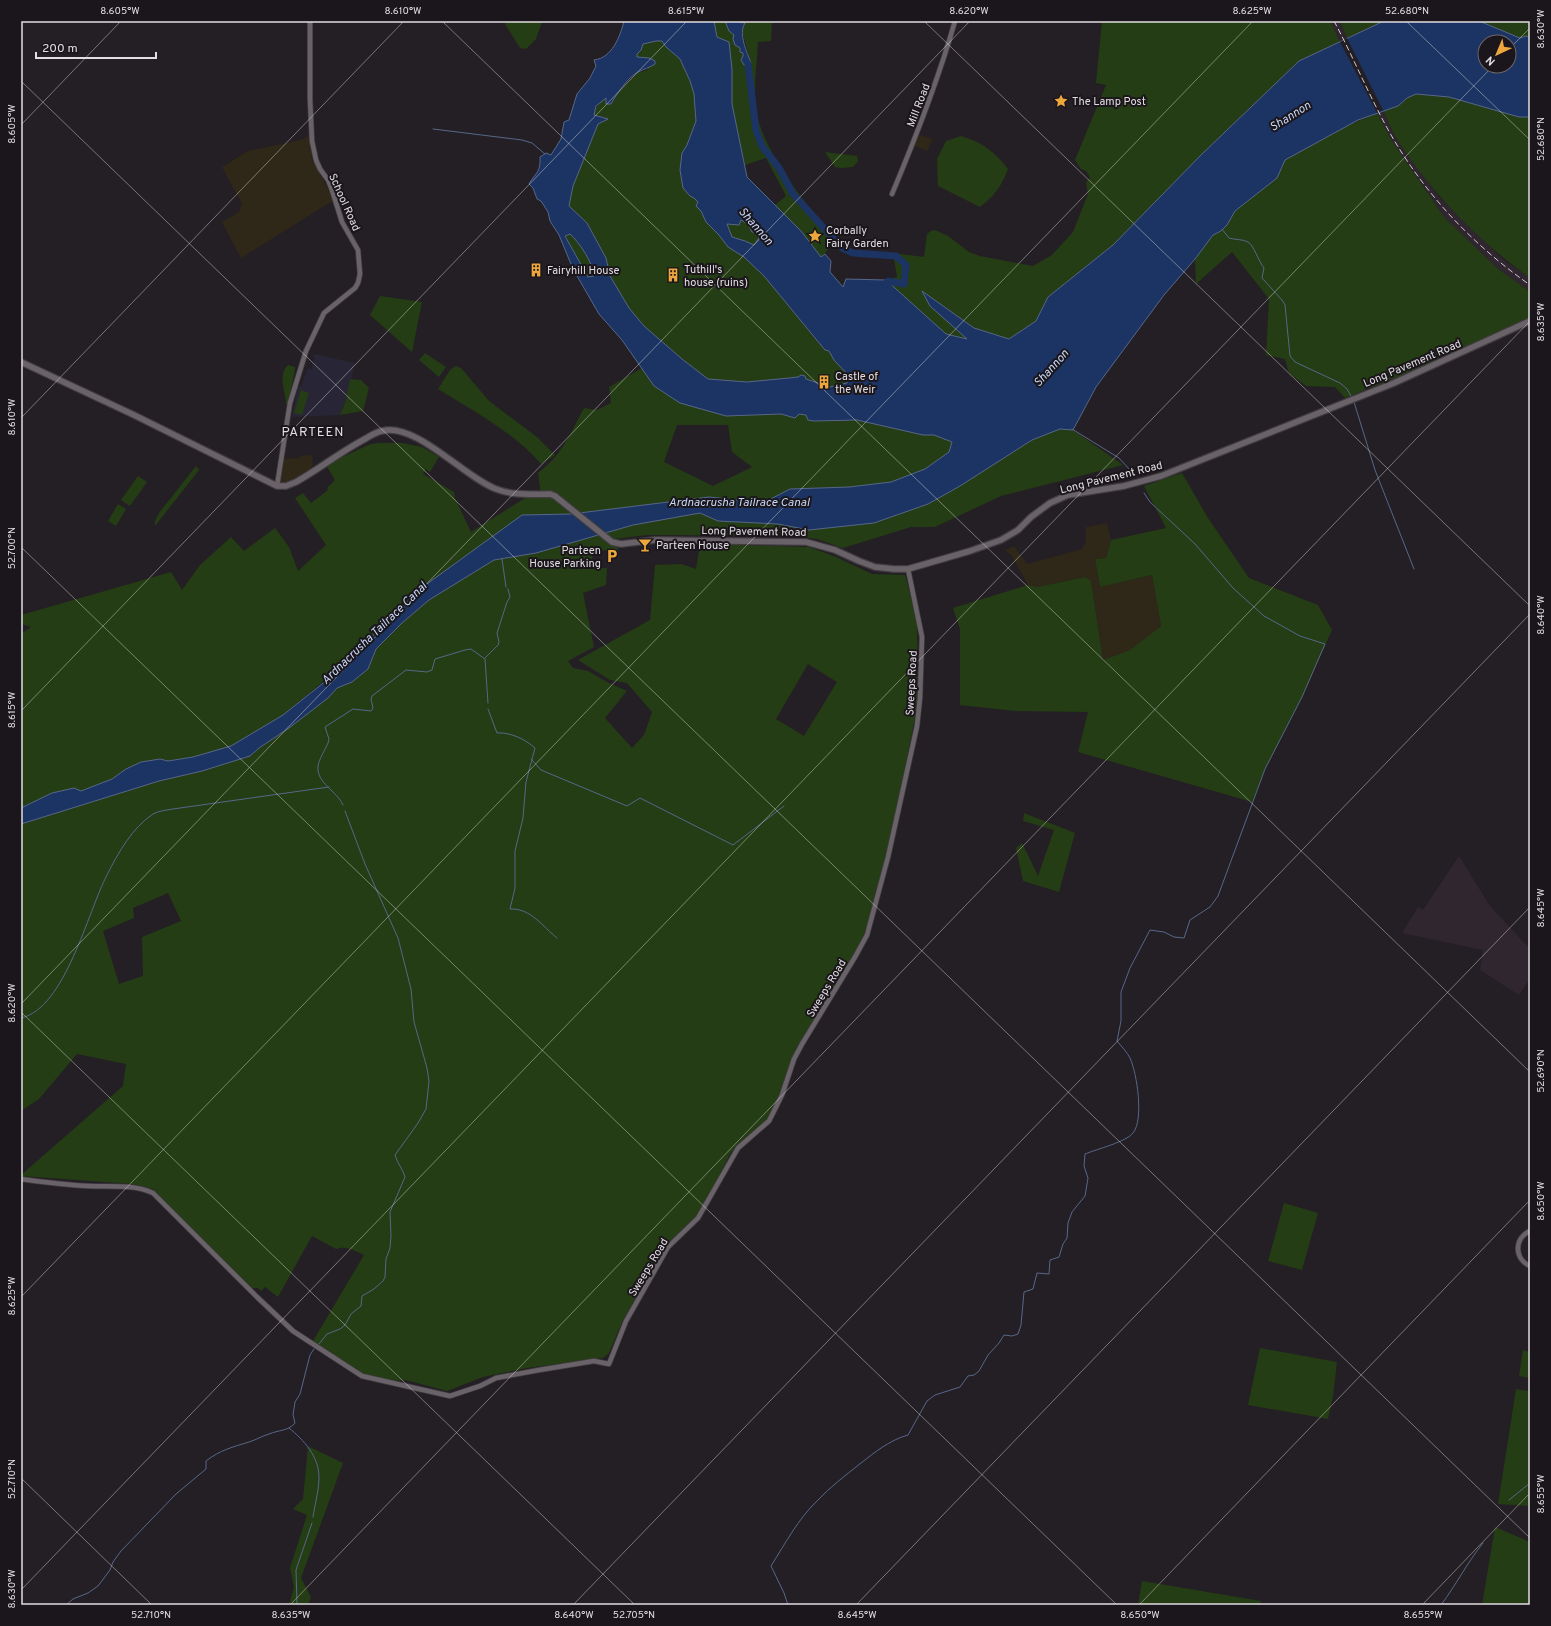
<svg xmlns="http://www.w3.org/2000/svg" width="1551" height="1626" font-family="Overpass,sans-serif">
<rect width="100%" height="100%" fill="#241f24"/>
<!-- commercial -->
<g fill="#2f2717">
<path d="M 309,135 L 312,160 L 334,200 L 241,258 L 222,222 L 239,212 L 242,204 L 222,167 L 248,151 L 301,140 Z"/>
<path d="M 920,135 L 933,139 L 927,151 L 915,146 Z"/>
<path d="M 312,455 L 313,465 L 310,469 L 300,476 L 281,485 L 279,480 L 282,459 L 299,458 L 300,456 Z"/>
<path d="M 1107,523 L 1111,540 L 1106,558 L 1095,559 L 1100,587 L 1152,575 L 1161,626 L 1130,650 L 1103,660 L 1091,581 L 1085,577 L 1037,587 L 1028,585 L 1012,556 L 1005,550 L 1014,546 L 1027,564 L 1082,549 L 1086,541 L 1086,527 Z"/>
</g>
<!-- built -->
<g fill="#302630">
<path d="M 1330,21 L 1340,21 L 1347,38 L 1340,42 Z"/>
<path d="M 1383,110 L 1398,142 L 1440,198 L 1504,260 L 1530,278 L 1530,292 L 1497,268 L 1444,217 L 1392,141 L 1377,113 Z"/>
<path d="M 1459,856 L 1490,906 L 1530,949 L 1530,978 L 1519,995 L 1480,970 L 1483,950 L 1402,933 L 1418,907 L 1423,910 Z"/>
</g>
<!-- education -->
<path fill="#282636" d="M 314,354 L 355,363 L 346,400 L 340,415 L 292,417 L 298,387 L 301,386 L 308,368 L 311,370 L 315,358 L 313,356 Z"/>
<!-- green -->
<g fill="#243d14" fill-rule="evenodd">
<path d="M 507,21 L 541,21 L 542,22 L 536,39 L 526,49 L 520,48 L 505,24 Z"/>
<path d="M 714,21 L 725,21 L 729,31 L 735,35 L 743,56 L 751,63 L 739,21 L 772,21 L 771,41 L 758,42 C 757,62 754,83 755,103 C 758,146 808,209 837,239 C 829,245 828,252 821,257 L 801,231 L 775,205 L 786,196 L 766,158 L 745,165 L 732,104 L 732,69 L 729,42 L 717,37 Z"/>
<path d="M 1102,21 L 1330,21 L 1340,42 L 1299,61 L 1201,155 L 1113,245 L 1048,297 L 1036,321 L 1009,339 L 974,328 L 923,292 L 930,306 L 968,339 L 946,334 L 886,282 L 886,280 L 897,277 L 893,253 L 924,257 L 927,234 L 931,231 L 935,230 L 948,236 L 969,252 L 980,256 L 1033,266 L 1052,255 L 1073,232 L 1088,194 L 1086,183 L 1090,177 L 1086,171 L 1081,169 L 1075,160 L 1106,85 L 1096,83 Z"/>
<path d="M 1340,21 L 1384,21 L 1347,38 Z"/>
<path d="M 1479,21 L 1530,21 L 1530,37 L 1526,36 L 1520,38 Z"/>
<path d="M 656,41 L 662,41 L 666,47 L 680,59 L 690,81 L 694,94 L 696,121 L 687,145 L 682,153 L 694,197 L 698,202 L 696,206 L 701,211 L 706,222 L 719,235 L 728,247 L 744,257 L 764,276 L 825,350 L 829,351 L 834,360 L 848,375 L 847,383 L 831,387 L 798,377 L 747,382 L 708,379 L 682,359 L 644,326 L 629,308 L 609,276 L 606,258 L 587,223 L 569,206 L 573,186 L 598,124 L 608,119 L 594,115 C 596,107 599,101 607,98 L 611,104 L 616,95 L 637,73 L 647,70 L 655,61 L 649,59 L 637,57 L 637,54 L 641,50 L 643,44 Z"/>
<path d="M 1416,94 L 1449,97 L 1519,117 L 1530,117 L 1530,278 C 1479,242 1434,195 1399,143 C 1393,133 1388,121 1383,110 L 1398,106 L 1407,98 Z"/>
<path d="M 1377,113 L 1392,141 L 1444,217 L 1497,268 L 1530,292 L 1530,318 L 1450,355 L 1442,352 L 1438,354 L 1435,362 L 1345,398 L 1335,387 L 1306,386 L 1289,373 L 1285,359 L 1266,355 L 1269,299 L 1232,252 L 1196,284 L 1195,259 L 1213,235 L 1221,231 L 1227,225 L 1235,211 L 1277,178 L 1285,160 L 1340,129 Z"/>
<path d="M 961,136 C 982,142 995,152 1008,169 C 1001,187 995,195 980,207 L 938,186 L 937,159 L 946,141 Z"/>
<path d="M 825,152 L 857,156 L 858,161 L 853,167 L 842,168 L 835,167 Z"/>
<path d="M 741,220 L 748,224 L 752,232 L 755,232 L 759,238 L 754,246 L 745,241 L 732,237 L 726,224 L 731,224 Z"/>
<path d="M 570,234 C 580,243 593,263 594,276 L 588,278 L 565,235 Z"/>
<path d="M 380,296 L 422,302 L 412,352 L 370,315 Z"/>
<path d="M 425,353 L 446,367 L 439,377 L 419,360 Z"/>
<path d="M 288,365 L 295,367 L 295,370 L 288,404 L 286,404 C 286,392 277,375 288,365 Z"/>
<path d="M 456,366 L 461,368 L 489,401 L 537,437 L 555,455 L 541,464 C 516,434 472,410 438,389 L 450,370 Z"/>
<path d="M 642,368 L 654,386 L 680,403 L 726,416 L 782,414 L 795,418 L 799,414 L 806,415 L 808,420 L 814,421 L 857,420 L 923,435 L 934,435 L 952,442 L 949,452 L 925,469 L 891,482 L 849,487 L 790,489 L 763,503 L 709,497 L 571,514 L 522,515 L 283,715 L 231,746 L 193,757 L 168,761 L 160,759 L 126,769 L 112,779 L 81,791 L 30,803 L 21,808 L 21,634 L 31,627 L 21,624 L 21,615 L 171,572 L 182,590 L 200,565 L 231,537 L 244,551 L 275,528 L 289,547 L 298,571 L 326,545 L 295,498 L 303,493 L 311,503 L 328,490 L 327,488 L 335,480 L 326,465 L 368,445 L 377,443 L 402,443 L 422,447 L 439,457 L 430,472 L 426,469 L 423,474 L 454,492 L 455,498 L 471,532 L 525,498 L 541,495 L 538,473 C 562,455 570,434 584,408 L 597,410 L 611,403 L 609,387 ZM 677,425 L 728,425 L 732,452 L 752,467 L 713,486 L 664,462 Z"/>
<path d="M 350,379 L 361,380 L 369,388 L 363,411 L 340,415 L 346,400 Z"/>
<path d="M 301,390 L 309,393 L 302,415 L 294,413 Z"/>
<path d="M 1060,429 L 1073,430 L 1123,465 L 1001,496 L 935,527 L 911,527 L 843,548 L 817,539 L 794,536 L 648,535 L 613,539 L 602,533 L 633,525 L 700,513 L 718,521 L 778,524 L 809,530 L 874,523 L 928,504 L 960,486 L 1032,440 Z"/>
<path d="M 196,466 L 199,470 L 155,526 L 155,521 L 159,513 Z"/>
<path d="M 1182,473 L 1208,518 L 1249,578 L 1318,605 L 1332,630 L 1302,697 L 1265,769 L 1252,802 L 1078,752 L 1088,712 L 1015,711 L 960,705 L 960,629 L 953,608 L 1028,585 L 1037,587 L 1085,577 L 1091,581 L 1103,660 L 1130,650 L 1161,626 L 1152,575 L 1100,587 L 1095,559 L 1106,558 L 1111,540 L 1166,528 L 1144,486 Z"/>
<path d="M 138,476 L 147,482 L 130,506 L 121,500 Z"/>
<path d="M 118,504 L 126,509 L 116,526 L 108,521 Z"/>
<path d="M 598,535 L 609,544 L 618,547 L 617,551 L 593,550 L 592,562 L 601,568 L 607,568 L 606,585 L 583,593 L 594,647 L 568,661 L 573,668 L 588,671 L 609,683 L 627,691 L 605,718 L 632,748 L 644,735 L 652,712 L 627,683 L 610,680 L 578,660 L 650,620 L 655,565 L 681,564 L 696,569 L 700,544 L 809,547 L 836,557 L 872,574 L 905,575 L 917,618 L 918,703 L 892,832 L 867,926 L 858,948 L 787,1075 L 773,1110 L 768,1119 L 738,1145 L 730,1154 L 701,1211 L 673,1238 L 662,1252 L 623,1320 L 609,1353 L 603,1358 L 527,1368 L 483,1377 L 447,1391 L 406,1380 L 393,1381 L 367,1376 L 358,1372 L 313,1341 L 364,1255 C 356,1251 345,1245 336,1249 L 312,1236 L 278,1297 L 265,1287 L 261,1291 L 258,1288 L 250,1288 L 153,1189 L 133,1184 L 21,1176 L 21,1175 L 123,1086 L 126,1064 L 77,1054 L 39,1099 L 21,1111 L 21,824 L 159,781 L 202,771 L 250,756 L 259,748 L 289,728 L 328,698 L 337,688 L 352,682 L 368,669 L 376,649 L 402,623 L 429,600 L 494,560 L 536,553 ZM 808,664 L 837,682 L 804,736 L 776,719 ZM 168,893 L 181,921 L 142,937 L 143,976 L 119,984 L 103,931 L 134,918 L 133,908 Z"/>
<path d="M 1024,813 L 1075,833 L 1059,892 L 1023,881 L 1016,848 L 1022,843 L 1038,876 L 1054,830 L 1023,821 Z"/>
<path d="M 1284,1203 L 1318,1213 L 1302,1270 L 1268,1261 Z"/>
<path d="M 1260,1348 L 1337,1362 L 1333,1396 L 1328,1419 L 1248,1405 Z"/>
<path d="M 1523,1350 L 1530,1352 L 1530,1378 L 1519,1376 Z"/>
<path d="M 1530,1384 L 1530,1506 L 1498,1504 L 1516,1389 L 1528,1391 Z"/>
<path d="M 308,1446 L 343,1463 L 301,1578 L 311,1597 L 308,1605 L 289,1605 L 294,1587 L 290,1568 L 307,1515 L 293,1509 L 303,1499 Z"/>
<path d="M 1495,1527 L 1530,1542 L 1530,1605 L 1482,1605 Z"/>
<path d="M 1142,1581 L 1261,1601 L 1260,1605 L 1138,1605 Z"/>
</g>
<!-- water -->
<g fill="#1c3463" stroke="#576789" fill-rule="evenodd">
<path d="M 624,21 L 714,21 L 717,37 L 729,42 L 732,69 L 732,104 L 747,177 L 801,231 L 821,257 L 825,254 L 831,261 L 830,272 L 843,287 L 846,279 L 886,280 L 946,334 L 967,339 L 930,306 L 922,291 L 974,328 L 1009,339 L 1036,321 L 1048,297 L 1113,245 L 1201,155 L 1299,61 L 1384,21 L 1479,21 L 1520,38 L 1526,36 L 1530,37 L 1530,117 L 1519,117 L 1449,97 L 1416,94 L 1407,98 L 1398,106 L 1358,120 L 1285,160 L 1277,178 L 1235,211 L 1227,225 L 1221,231 L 1213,235 L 1195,259 L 1164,295 L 1096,387 L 1073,430 L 1060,429 L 1032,440 L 960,486 L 928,504 L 874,523 L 809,530 L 778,524 L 718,521 L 700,513 L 633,525 L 536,553 L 494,560 L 429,600 L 402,623 L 376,649 L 368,669 L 352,682 L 337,688 L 328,698 L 289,728 L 259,748 L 250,756 L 202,771 L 159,781 L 21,824 L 21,808 L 52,793 L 74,788 L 81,791 L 112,779 L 126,769 L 141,762 L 160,759 L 168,761 L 193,757 L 231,746 L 283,715 L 332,676 L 420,589 L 522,515 L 571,514 L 709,497 L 763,503 L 790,489 L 849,487 L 891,482 L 925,469 L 949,452 L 952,442 L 934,435 L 923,435 L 857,420 L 814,421 L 808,420 L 806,415 L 799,414 L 795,418 L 781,414 L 726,416 L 680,403 L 654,386 L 622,340 L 599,314 L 573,269 L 559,235 L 550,221 L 548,212 L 541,201 L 537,199 L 533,188 L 529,184 C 535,173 541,173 540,157 L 546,153 L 551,155 L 561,139 L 564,122 L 569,120 L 577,94 L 590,78 L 596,66 L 594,60 C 612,58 620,37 624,21 ZM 656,41 L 662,41 L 666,47 L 680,59 L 690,81 L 694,94 L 696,121 L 687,145 L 682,153 L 680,170 L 683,188 L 690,196 L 694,198 L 698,202 L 696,206 L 701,211 L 706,222 L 719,235 L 728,247 L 744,257 L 764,276 L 825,350 L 829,351 L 834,360 L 848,375 L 847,383 L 830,387 L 806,379 L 805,376 L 801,375 L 798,377 L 789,378 L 747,382 L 708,379 L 682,359 L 644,326 L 629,308 L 610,276 L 606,258 L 587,223 L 569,206 L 573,186 L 598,124 L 608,119 L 594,115 L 596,106 L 606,98 L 606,104 L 611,104 C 616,95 628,77 638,72 C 644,69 649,68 655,64 L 655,61 L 649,58 L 637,57 L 637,54 L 641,50 L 643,44 ZM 1485,42 L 1509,42 L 1509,66 L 1485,66 ZM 741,220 L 748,224 L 752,232 L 755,232 L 759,238 L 754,245 L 745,241 L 732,237 L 727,224 L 739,225 ZM 570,234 C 580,243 593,263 594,276 L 588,277 L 565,236 Z"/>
<path d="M 725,21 L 739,21 L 739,22 L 745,23 C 738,34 747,52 751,63 L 744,65 L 741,60 L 743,56 L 743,53 L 740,52 L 740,48 L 735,45 L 733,39 L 734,35 L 729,31 Z"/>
</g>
<!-- pier -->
<path fill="#241f24" d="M 1347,38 L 1383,110 L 1377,113 L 1340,42 Z"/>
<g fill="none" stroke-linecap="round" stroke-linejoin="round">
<!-- stream -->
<g stroke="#576789" stroke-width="1">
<path d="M 433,129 L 522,140 L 532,143 L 545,154"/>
<path d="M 1222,229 L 1229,238 C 1235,240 1243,239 1248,242 C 1253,244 1259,262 1264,268 L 1262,278 L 1282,300 L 1285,305 L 1290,356 L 1295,362 L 1340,383 L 1347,389 L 1351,396"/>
<path d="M 1354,402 L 1375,470 L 1414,569"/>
<path d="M 1072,429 L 1119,458 L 1130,470"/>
<path d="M 502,559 L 506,587"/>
<path d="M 485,658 L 498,645 L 499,642 L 497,633 L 507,602 L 510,597 L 508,589"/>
<path d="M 485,659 L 488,703"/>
<path d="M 488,709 L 497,733 C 510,732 525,739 535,748 L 526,782 L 523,818 L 515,851 L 515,888 L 510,909 C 531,908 543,927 557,938"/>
<path d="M 531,759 L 541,770 L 627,806 L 640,798 L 733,845 L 784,806"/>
<path d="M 343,805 C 337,791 316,783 318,766 C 319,759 325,750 328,743 L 329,739 L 325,727 L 353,709 L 371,711 L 373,708 L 371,699 L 372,696 L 406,670 L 427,672 L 432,670 L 435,659 L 465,650 L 471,649 L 485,659"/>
<path d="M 21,1018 C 65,1009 88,911 107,875 C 118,853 132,828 153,814 C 158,811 167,810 173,809 L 329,787"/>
<path d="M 319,1344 L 327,1334 L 340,1329 L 345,1325 L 351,1314 L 361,1306 L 362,1296 L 374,1289 L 383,1281 L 385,1277 L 386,1259 L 390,1248 L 391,1236 L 390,1212 L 405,1177 C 403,1169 397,1163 395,1155 L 418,1123 L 426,1109 L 429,1081 L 427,1068 L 414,1022 L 411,989 L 398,938 L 365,864 L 345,811"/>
<path d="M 289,1428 C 304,1440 319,1457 319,1477 C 319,1490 315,1504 313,1517"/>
<path d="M 1509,1500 L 1530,1483"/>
<path d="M 66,1605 L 73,1599 L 88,1593 L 98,1586 L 110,1570 L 113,1562 L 121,1551 L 176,1494 L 206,1469 L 206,1461 C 220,1450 233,1447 249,1442 C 256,1440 262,1436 269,1434 C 278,1430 289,1431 295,1423 L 293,1415 L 295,1402 L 300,1394 L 310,1355 L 314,1349"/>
<path d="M 297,1605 L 296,1570 L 312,1523"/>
<path d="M 788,1605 L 784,1593 L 771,1566 C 785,1544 798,1519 817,1501 C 830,1487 846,1475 861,1463 C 875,1452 890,1440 908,1435 L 927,1401 L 935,1395 L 960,1387 L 968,1376 L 974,1375 L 979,1371 L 988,1355 L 999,1343 L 1004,1335 L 1012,1336 L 1018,1334 L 1021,1325 L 1024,1292 L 1033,1289 L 1037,1273 L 1049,1274 L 1050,1260 L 1059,1257 L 1063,1244 L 1067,1238 L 1068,1223 L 1072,1212 L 1085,1196 L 1088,1178 L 1084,1166 L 1085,1154 C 1097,1149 1126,1142 1133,1133 C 1144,1120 1137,1073 1130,1058 C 1127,1052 1121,1046 1117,1041 L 1121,1021 L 1121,992 L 1130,968 L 1150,930 L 1164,932 L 1174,937 L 1184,938 L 1190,920 L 1210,907 L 1218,896 L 1265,769 L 1302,697 L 1325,644 L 1300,636 L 1264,616 L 1233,588 L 1195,544 L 1150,502 L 1144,493"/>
<path d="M 1441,1605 C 1456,1585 1467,1563 1483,1543"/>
</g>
<!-- river -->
<path stroke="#1c3463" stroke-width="7" d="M 748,64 L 756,130 L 762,146 L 779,168 L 793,194 L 842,248 L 853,253 L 896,256 L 906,265 L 904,284 L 888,281 L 881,289"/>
<!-- tertiary casing -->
<g stroke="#403c40" stroke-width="6">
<g id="tertiary">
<path d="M 892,194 C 916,137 938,81 955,21"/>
<path d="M 277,486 L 290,403 L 306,351 L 324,313 L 355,288 L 358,283 L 360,274 L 358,250 L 342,222 L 332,190 L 328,180 L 320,169 L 316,160 L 312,141 L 310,99 L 310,21"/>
<path d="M 21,1179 C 43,1182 66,1185 89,1186 C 111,1187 133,1184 153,1193 L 257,1297 L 293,1331 L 362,1376 L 450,1396 L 480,1386 L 496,1378 L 539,1370 L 594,1361 L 609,1364 L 626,1321 L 668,1247 L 698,1218 L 738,1148 L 769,1121 L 782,1095 L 794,1059 L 802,1044 L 855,957 L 867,935 L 888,857 L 917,726 L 920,698 L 922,637 L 908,569"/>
<path d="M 1530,1231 C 1514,1238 1514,1259 1530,1266"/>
</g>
</g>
<!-- secondary casing -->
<g stroke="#403c40" stroke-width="8">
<path id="secondary" d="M 21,362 L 134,415 L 277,486 L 286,486 L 296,482 C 319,469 339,453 363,440 C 369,437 375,432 382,431 C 416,422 465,478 496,489 C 514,496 532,494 550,494 L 555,496 L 612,542 L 621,544 L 655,540 L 806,542 L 835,550 L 859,561 L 875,567 L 894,569 L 908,569 L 970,551 L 1001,540 L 1018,530 L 1031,517 L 1050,503 L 1068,495 L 1124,486 L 1161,476 L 1394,383 L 1530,321"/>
</g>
<!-- tertiary -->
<use href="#tertiary" stroke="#696369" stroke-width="4.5"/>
<!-- secondary -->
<use href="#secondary" stroke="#696369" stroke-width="5.5"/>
<!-- rail -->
<path stroke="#cdc9cd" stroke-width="1" stroke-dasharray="6 3" stroke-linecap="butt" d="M 1334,21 C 1357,64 1376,113 1402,153 C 1436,206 1479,249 1530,285"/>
</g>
<!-- ticks -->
<path fill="none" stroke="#e1dde1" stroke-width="1" stroke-opacity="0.45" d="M 442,21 L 1530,1072M 924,21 L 1530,606M 1406,21 L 1530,140M 1509,49 L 1530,28M 21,81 L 1530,1538M 21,125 L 121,21M 21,418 L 404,21M 21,547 L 1117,1605M 21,711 L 687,21M 21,1004 L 970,21M 21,1012 L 635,1605M 21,1297 L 1253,21M 21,1478 L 152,1605M 21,1590 L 1493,66M 290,1605 L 1530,321M 573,1605 L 1530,614M 856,1605 L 1530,907M 1139,1605 L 1530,1200M 1422,1605 L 1530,1493"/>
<!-- icons -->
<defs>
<g id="sight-bare" transform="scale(1.08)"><path d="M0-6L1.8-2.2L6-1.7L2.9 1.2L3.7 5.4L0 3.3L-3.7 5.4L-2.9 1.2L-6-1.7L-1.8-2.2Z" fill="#eea73c" stroke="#1a161b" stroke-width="2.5" paint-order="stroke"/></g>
<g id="building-bare" transform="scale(1.08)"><path d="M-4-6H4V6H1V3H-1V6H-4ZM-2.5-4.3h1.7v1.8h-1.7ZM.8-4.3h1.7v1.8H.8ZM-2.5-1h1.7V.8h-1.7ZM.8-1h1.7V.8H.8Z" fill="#eea73c" stroke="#1a161b" stroke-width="2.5" paint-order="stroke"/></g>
<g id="bar-bare" transform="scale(1.08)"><path d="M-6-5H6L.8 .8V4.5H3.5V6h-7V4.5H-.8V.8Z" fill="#eea73c" stroke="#1a161b" stroke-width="2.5" paint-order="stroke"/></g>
<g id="parking-bare" transform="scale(1.08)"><path d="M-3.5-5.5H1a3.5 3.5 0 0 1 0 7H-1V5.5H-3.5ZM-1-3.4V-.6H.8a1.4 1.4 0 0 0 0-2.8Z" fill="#eea73c" stroke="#1a161b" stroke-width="2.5" paint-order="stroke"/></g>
</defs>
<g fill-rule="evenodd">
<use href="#sight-bare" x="1061" y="101"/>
<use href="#sight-bare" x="815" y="236"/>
<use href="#building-bare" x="536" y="270"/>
<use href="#building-bare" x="673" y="275"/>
<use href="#building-bare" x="824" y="382"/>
<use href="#bar-bare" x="645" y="545"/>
<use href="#parking-bare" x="612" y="556"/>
</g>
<g text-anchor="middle" stroke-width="4" stroke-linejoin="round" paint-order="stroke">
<!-- poi labels -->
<g font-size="11" fill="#e1dde1" stroke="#1a161b" text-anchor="start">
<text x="1072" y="105">The Lamp Post</text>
<text x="826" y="234">Corbally<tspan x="826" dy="13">Fairy Garden</tspan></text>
<text x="684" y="273">Tuthill's<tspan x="684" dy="13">house (ruins)</tspan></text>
<text x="547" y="274">Fairyhill House</text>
<text x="835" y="380">Castle of<tspan x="835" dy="13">the Weir</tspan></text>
<text x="656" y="549">Parteen House</text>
<text x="601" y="554" text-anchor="end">Parteen<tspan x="601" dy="13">House Parking</tspan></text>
</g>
<!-- street labels -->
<g font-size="11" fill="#e1dde1" stroke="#1a161b">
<text transform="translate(918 105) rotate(-69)" y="4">Mill Road</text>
<text transform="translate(345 202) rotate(66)" y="4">School Road</text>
<text transform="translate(1412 363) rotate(-23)" y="4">Long Pavement Road</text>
<text transform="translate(1111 477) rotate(-14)" y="4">Long Pavement Road</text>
<text transform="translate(754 531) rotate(1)" y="4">Long Pavement Road</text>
<text transform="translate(911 683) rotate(-87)" y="4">Sweeps Road</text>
<text transform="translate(826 988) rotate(-59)" y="4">Sweeps Road</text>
<text transform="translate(648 1267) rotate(-59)" y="4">Sweeps Road</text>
</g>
<!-- water labels -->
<g font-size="12" font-style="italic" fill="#c7d8f8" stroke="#1a161b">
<text transform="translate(1290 116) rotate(-32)" y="4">Shannon</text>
<text transform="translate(756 226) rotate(49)" y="4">Shannon</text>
<text transform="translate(1051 368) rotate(-48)" y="4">Shannon</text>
<text x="739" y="506">Ardnacrusha Tailrace Canal</text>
<text transform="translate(374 633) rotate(-44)" y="4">Ardnacrusha Tailrace Canal</text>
</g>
<!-- quarter labels -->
<g font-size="13" letter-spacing="1" fill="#e1dde1" stroke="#1a161b">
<text x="313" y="436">PARTEEN</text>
</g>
</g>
<!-- border -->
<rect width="1551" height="1626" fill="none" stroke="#1a161b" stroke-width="44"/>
<!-- north arrow -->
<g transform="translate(1497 54) rotate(224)"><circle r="19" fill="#1a161b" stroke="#6a666a"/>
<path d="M0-3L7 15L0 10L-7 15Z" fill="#eea73c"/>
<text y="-6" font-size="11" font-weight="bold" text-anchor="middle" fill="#e1dde1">N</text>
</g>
<!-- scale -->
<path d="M36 52v6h120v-6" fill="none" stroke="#e1dde1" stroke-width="2"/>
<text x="42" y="52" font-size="12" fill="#e1dde1" stroke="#1a161b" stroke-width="3" paint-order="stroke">200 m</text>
<rect x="22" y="22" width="1507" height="1582" fill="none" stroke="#e1dde1" stroke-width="1.5"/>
<g font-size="10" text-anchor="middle" fill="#e1dde1">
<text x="120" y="14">8.605°W</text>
<text x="403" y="14">8.610°W</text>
<text x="686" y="14">8.615°W</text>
<text x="969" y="14">8.620°W</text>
<text x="1252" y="14">8.625°W</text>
<text x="1407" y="14">52.680°N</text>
<text transform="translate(1540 29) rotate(-90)" y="4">8.630°W</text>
<text transform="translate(11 124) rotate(-90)" y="4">8.605°W</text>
<text transform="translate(1540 139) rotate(-90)" y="4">52.680°N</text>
<text transform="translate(1540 322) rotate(-90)" y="4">8.635°W</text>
<text transform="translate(11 417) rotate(-90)" y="4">8.610°W</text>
<text transform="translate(11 548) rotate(-90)" y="4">52.700°N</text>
<text transform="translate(1540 615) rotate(-90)" y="4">8.640°W</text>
<text transform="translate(11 710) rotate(-90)" y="4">8.615°W</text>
<text transform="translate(1540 908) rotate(-90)" y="4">8.645°W</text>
<text transform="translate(11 1003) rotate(-90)" y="4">8.620°W</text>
<text transform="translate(1540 1071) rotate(-90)" y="4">52.690°N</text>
<text transform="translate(1540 1201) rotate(-90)" y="4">8.650°W</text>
<text transform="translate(11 1296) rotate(-90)" y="4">8.625°W</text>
<text transform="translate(11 1479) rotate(-90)" y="4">52.710°N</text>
<text transform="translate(1540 1494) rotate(-90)" y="4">8.655°W</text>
<text transform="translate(11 1589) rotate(-90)" y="4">8.630°W</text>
<text x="151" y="1618">52.710°N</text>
<text x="291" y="1618">8.635°W</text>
<text x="574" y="1618">8.640°W</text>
<text x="634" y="1618">52.705°N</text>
<text x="857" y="1618">8.645°W</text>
<text x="1140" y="1618">8.650°W</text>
<text x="1423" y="1618">8.655°W</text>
</g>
</svg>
